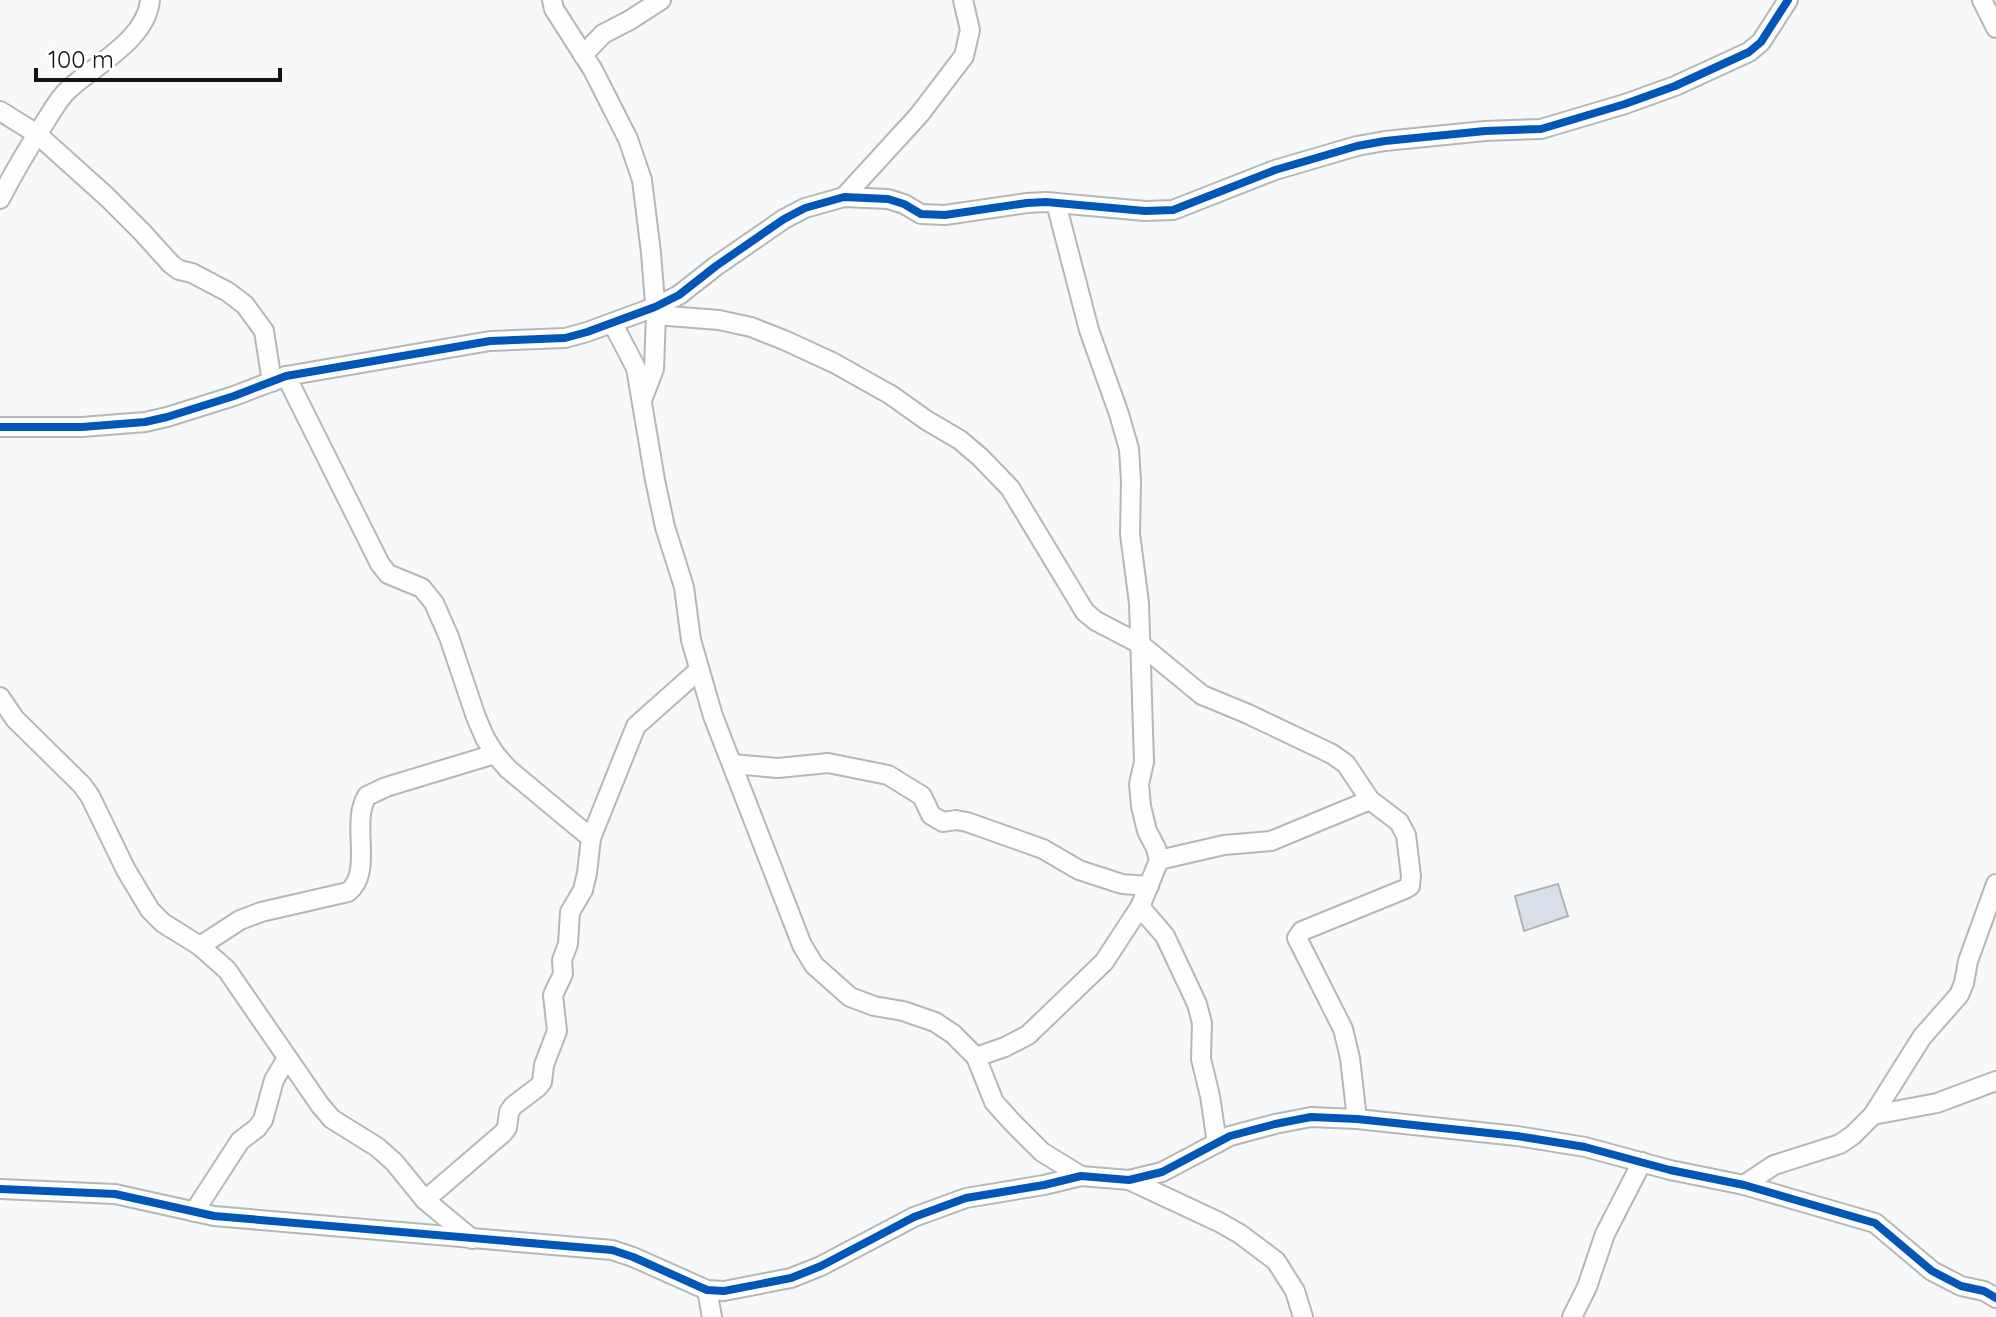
<svg xmlns="http://www.w3.org/2000/svg" width="1996" height="1317" font-family="Quicksand,sans-serif">
<rect width="100%" height="100%" fill="#f6f8f9"/>
<!-- building -->
<path fill="#d9dfe9" stroke="#b0b2b3" stroke-width="2" d="M 1558,884 L 1568,916 L 1524,931 L 1515,896 Z"/>
<g fill="none" stroke-linecap="round" stroke-linejoin="round">
<!-- street casing -->
<g stroke="#b6b7b8" stroke-width="22">
<g id="street">
<path d="M 552,0 L 554,9 L 593,70 L 628,139 L 642,180 L 651,253 L 656,315 L 654,369 L 642,400"/>
<path d="M 1982,0 L 1996,28"/>
<path d="M 583,55 L 603,34 L 630,20 L 661,0"/>
<path d="M 0,111 L 37,134 L 107,197 L 142,232 L 171,264 L 179,270 L 192,273 L 228,292 L 245,305 L 264,331 L 272,382"/>
<path d="M 844,197 L 919,115 L 964,56 L 970,30 L 963,0"/>
<path d="M 0,199 C 14,172 30,145 47,119 C 53,109 60,97 69,89 C 95,65 147,39 150,0"/>
<path d="M 656,315 L 719,320 L 751,327 L 784,340 L 834,363 L 891,395 L 926,420 L 960,440 L 980,457 L 1010,488 L 1085,612 L 1096,621 L 1140,644 L 1202,695 L 1248,714 L 1332,754 L 1346,764 L 1370,800 L 1399,822 L 1406,835 L 1411,876 L 1410,886 L 1405,889 L 1302,931 L 1297,938 L 1343,1029 L 1350,1058 L 1357,1119"/>
<path d="M 613,324 L 636,368 L 655,480 L 665,527 L 684,587 L 691,640 L 713,716 L 802,945 L 814,965 L 850,997 L 874,1006 L 903,1011 L 935,1022 L 953,1034 L 976,1057 L 994,1102 L 1012,1122 L 1042,1152 L 1081,1176"/>
<path d="M 286,376 L 380,564 L 388,574 L 422,588 L 434,603 L 449,637 L 476,717 L 485,738 L 495,754 L 508,769 L 591,838"/>
<path d="M 0,427 L 82,427 L 145,422 L 167,417 L 234,396 L 286,376 L 490,341 L 565,338 L 587,332 L 655,307 L 679,295 L 716,266 L 784,219 L 805,208 L 844,197 L 888,199 L 904,204 L 921,214 L 945,215 L 1027,203 L 1046,202 L 1145,211 L 1173,210 L 1275,170 L 1357,146 L 1385,141 L 1485,131 L 1541,129 L 1625,104 L 1675,86 L 1749,52 L 1761,42 L 1788,0"/>
<path d="M 0,697 L 15,719 L 82,785 L 90,796 L 126,870 L 150,910 L 163,923 L 200,946 L 227,970 L 320,1105 L 332,1119 L 377,1147 L 394,1162 L 425,1200 L 472,1239"/>
<path d="M 732,764 L 778,768 L 828,763 L 888,775 L 922,796 L 931,815 L 943,822 L 956,820 L 967,822 L 1043,849 L 1079,870 L 1122,884 L 1149,886"/>
<path d="M 1159,860 L 1224,845 L 1271,841 L 1370,800"/>
<path d="M 1140,907 L 1165,936 L 1197,1004 L 1202,1023 L 1201,1059 L 1210,1096 L 1217,1143"/>
<path d="M 200,946 L 240,920 L 261,912 L 348,892 C 374,872 350,823 367,796 L 386,787 L 495,754"/>
<path d="M 976,1057 L 1005,1047 L 1028,1035 L 1104,962 L 1140,907 L 1159,860 L 1156,848 L 1147,831 L 1141,806 L 1139,784 L 1144,762 L 1139,603 L 1130,534 L 1131,481 L 1129,449 L 1119,414 L 1089,330 L 1056,203"/>
<path d="M 1873,1115 L 1937,1103 L 1996,1081"/>
<path d="M 1129,1180 L 1219,1222 L 1240,1234 L 1276,1261 L 1295,1291 L 1303,1317"/>
<path d="M 1744,1185 L 1774,1165 L 1840,1144 L 1853,1135 L 1873,1115 L 1922,1037 L 1959,995 L 1964,983 L 1968,961 L 1996,884"/>
<path d="M 0,1189 L 115,1194 L 214,1216 L 612,1250 L 633,1257 L 707,1290 L 724,1291 L 791,1278 L 821,1266 L 914,1217 L 966,1198 L 1044,1185 L 1081,1176 L 1129,1180 L 1162,1172 L 1230,1136 L 1275,1124 L 1311,1117 L 1357,1119 L 1517,1136 L 1585,1147 L 1670,1170 L 1744,1185 L 1875,1223 L 1932,1271 L 1961,1286 L 1984,1291 L 1996,1298"/>
<path d="M 425,1200 L 503,1133 L 507,1128 L 509,1112 L 513,1106 L 538,1087 L 542,1082 L 544,1065 L 557,1031 L 553,995 L 563,974 L 562,960 L 568,944 L 570,912 L 583,890 L 587,873 L 591,838 L 636,726 L 699,670"/>
<path d="M 194,1212 L 240,1141 L 257,1128 L 263,1120 L 274,1080 L 287,1058"/>
<path d="M 707,1290 L 712,1317"/>
<path d="M 1572,1317 L 1587,1287 L 1605,1234 L 1642,1162"/>
</g>
</g>
<!-- street -->
<use href="#street" stroke="#fefefe" stroke-width="18"/>
<!-- cycleway casing -->
<g stroke="#fff" stroke-width="13">
<g id="cycleway">
<path d="M 0,427 L 82,427 L 145,422 L 167,417 L 234,396 L 286,376 L 490,341 L 565,338 L 587,332 L 655,307 L 679,295 L 716,266 L 784,219 L 805,208 L 844,197 L 888,199 L 904,204 L 921,214 L 945,215 L 1027,203 L 1046,202 L 1145,211 L 1173,210 L 1275,170 L 1357,146 L 1385,141 L 1485,131 L 1541,129 L 1625,104 L 1675,86 L 1749,52 L 1761,42 L 1788,0"/>
<path d="M 0,1189 L 115,1194 L 214,1216 L 612,1250 L 633,1257 L 707,1290 L 724,1291 L 791,1278 L 821,1266 L 914,1217 L 966,1198 L 1044,1185 L 1081,1176 L 1129,1180 L 1162,1172 L 1230,1136 L 1275,1124 L 1311,1117 L 1357,1119 L 1517,1136 L 1585,1147 L 1670,1170 L 1744,1185 L 1875,1223 L 1932,1271 L 1961,1286 L 1984,1291 L 1996,1298"/>
</g>
</g>
<!-- cycleway -->
<use href="#cycleway" stroke="#0057b8" stroke-width="8"/>
</g>
<!-- scale -->
<path d="M36 68v12h244v-12" fill="none" stroke="#131415" stroke-width="4"/>
<text x="48" y="68" font-size="24" fill="#131415" stroke="#ffffff" stroke-width="6" paint-order="stroke">100 m</text>
</svg>
